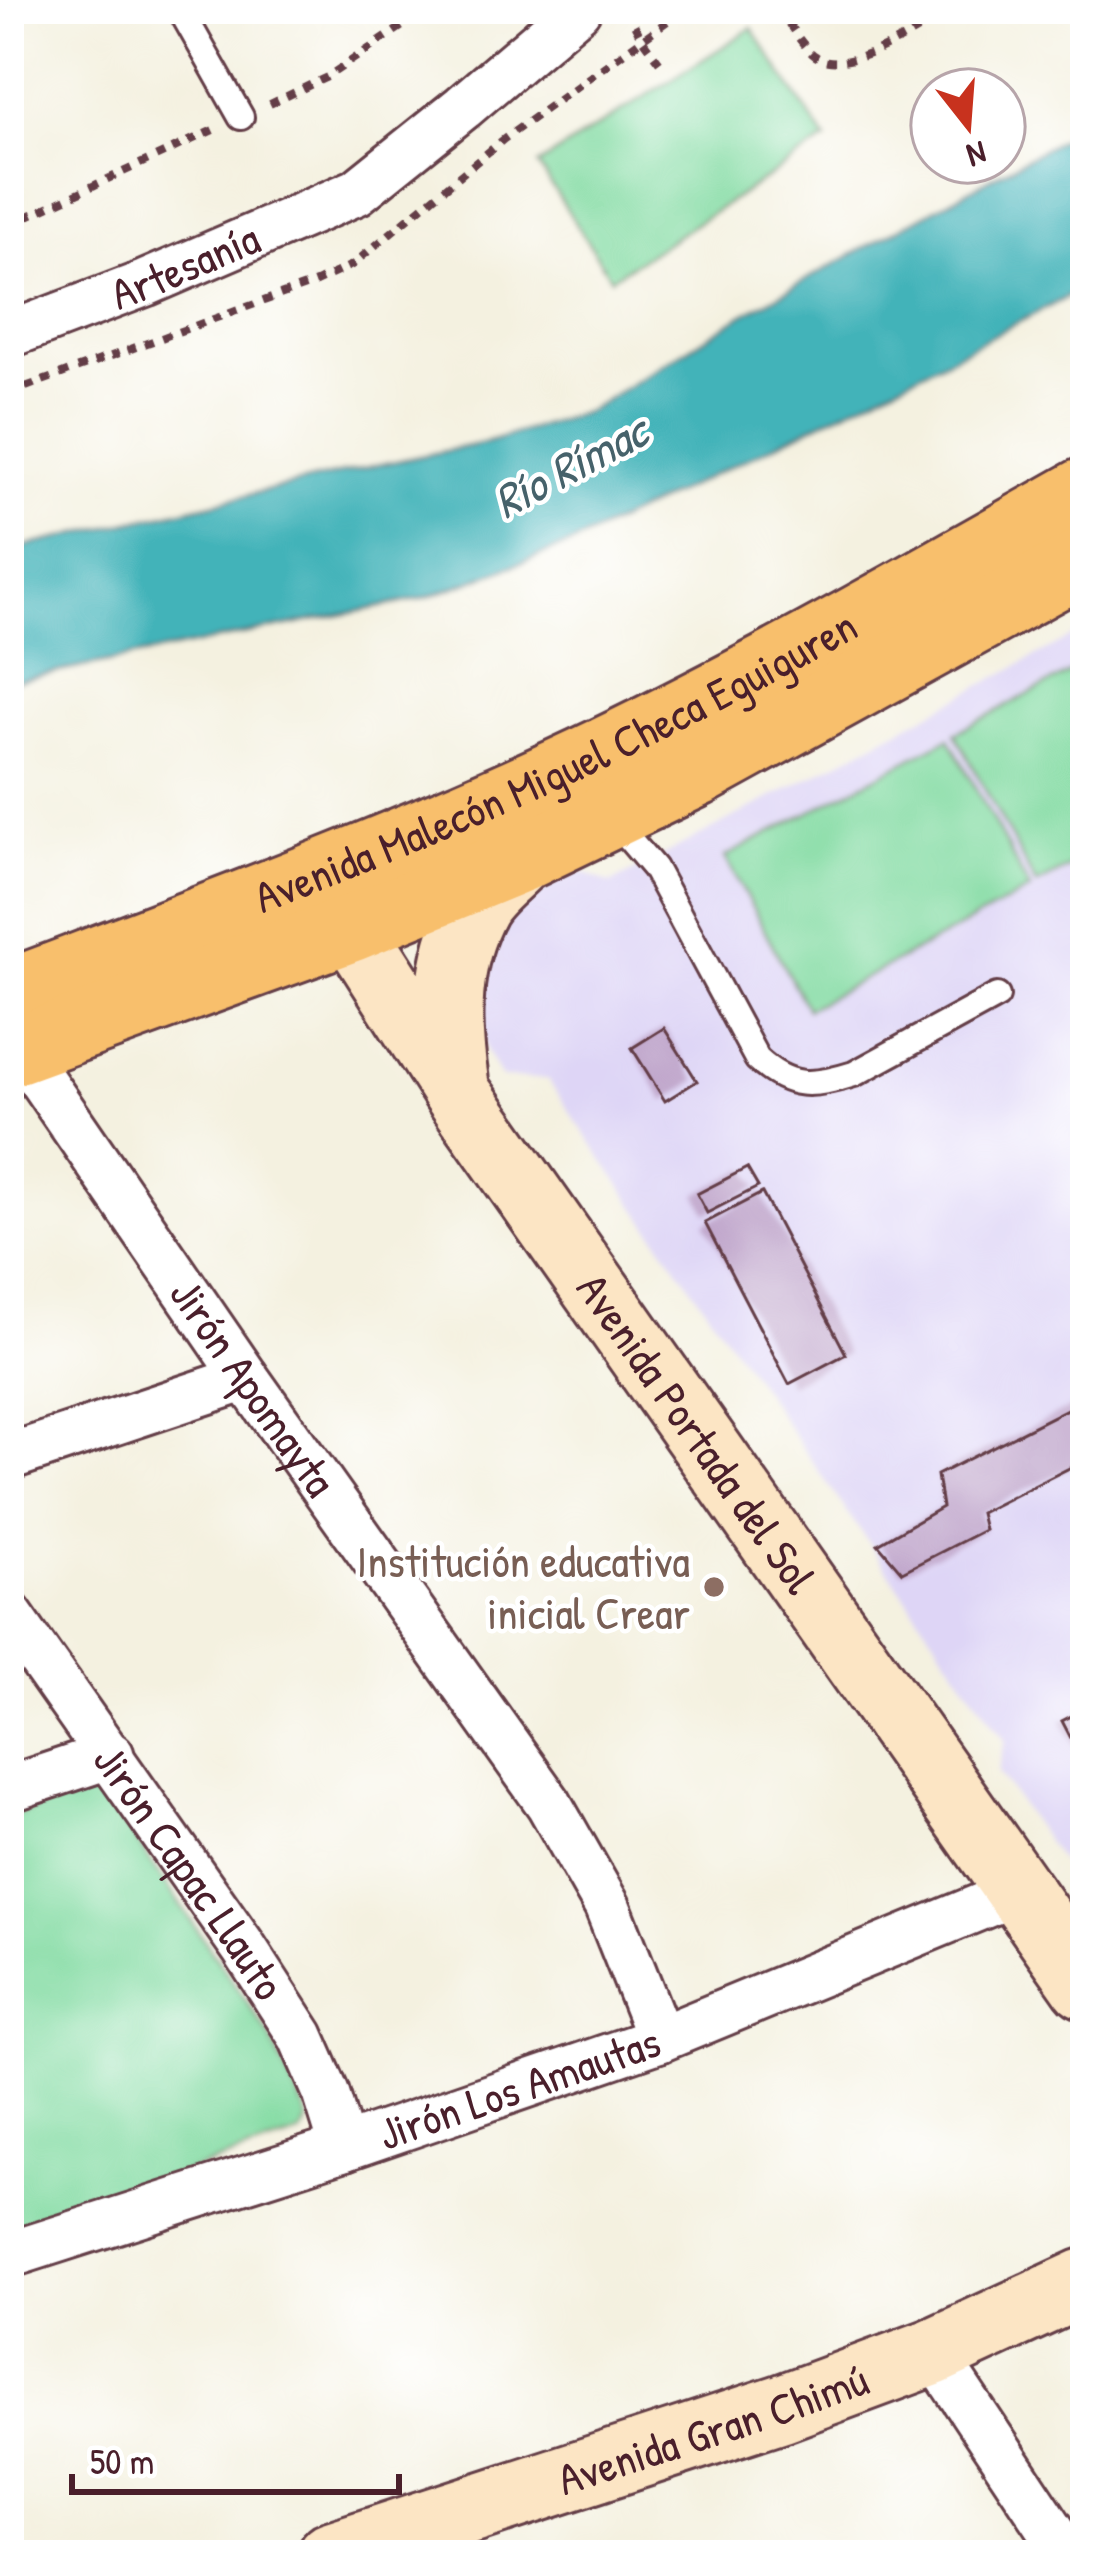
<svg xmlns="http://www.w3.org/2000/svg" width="1094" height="2564" font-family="'Patrick Hand',sans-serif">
<rect width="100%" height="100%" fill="#fff"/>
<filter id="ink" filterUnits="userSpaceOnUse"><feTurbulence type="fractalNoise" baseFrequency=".00833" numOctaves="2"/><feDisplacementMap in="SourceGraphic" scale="24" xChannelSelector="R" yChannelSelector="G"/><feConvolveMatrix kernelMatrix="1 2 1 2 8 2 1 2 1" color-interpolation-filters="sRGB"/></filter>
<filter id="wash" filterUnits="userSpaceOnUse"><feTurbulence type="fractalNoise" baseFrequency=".004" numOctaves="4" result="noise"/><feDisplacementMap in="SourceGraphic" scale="48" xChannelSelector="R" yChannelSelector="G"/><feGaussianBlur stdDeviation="2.7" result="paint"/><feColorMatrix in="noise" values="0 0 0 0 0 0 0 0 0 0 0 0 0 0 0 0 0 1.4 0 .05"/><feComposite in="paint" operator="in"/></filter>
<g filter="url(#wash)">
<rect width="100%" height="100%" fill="#f4f1e0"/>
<!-- built -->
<path fill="#ded5f6" d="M 1085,630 L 1085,1897 L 998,1772 L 1005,1740 L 547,1079 L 501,1078 L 487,1052 L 479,1020 L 478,950 L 502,909 L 562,862 L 610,884 Z"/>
<!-- green -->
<g fill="#80daa0" stroke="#657c66" stroke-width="3">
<path d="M 752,28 L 826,140 L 611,278 L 538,165 Z"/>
<path d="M 1085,665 L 1085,859 L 1036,885 L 955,733 Z"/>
<path d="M 949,738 L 1030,890 L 807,1009 L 725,857 Z"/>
<path d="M 84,1791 L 99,1795 L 112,1805 L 268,2033 L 306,2112 L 308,2122 L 301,2134 L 9,2232 L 9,1817 Z"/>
</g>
<!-- water -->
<path fill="#42b3b9" stroke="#466972" stroke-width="3" d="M 1085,126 L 1085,288 L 888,389 L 572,544 L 425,598 L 9,682 L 9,550 L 382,464 L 489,442 L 588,411 L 739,317 Z"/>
<g id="blocks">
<!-- building -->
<g fill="#bfa5cb">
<path d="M 664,1028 L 697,1081 L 665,1101 L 632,1048 Z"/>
<path d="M 747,1168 L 758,1187 L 707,1213 L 697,1194 Z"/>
<path d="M 762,1193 L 846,1354 L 789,1384 L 705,1223 Z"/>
<path d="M 1085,1400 L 1085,1460 L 980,1513 L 984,1530 L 902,1572 L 878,1544 L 942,1507 L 937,1475 Z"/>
<path d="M 1085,1709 L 1085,1765 L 1062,1721 Z"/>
</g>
</g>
</g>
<g filter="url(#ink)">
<use href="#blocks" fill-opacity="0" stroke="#643e46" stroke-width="3"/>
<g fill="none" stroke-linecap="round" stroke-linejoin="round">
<!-- lane casing -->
<g stroke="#643e46" stroke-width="30">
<g id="lane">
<path d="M 180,9 L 241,117"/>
<path d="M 613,820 L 654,868 L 757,1059 C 789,1089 813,1087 854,1074 L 997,996"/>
</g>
</g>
<!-- street casing -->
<g stroke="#643e46" stroke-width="51">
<g id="street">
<path id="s1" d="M 9,335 L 146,283 L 357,192 L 463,107 L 578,9"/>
<path id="s2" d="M 20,1049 L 246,1378 L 549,1804 L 607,1906 L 660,2039"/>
<path d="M 9,1457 L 246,1378"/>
<path id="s3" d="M 9,1614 L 244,1948 L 301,2036 L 326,2093 L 343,2148"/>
<path d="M 9,1789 L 111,1755"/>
<path id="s4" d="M 9,2255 L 343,2148 L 660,2039 L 1019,1891"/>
<path d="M 933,2352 L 1068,2555"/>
</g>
</g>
<!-- secondary casing -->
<g stroke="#643e46" stroke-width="72">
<g id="secondary">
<path id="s5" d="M 331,878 L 352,928 L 456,1091 L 1085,1985"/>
<path d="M 455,1082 C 446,1022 445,962 475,907 C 485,889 506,874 520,859"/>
<path id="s6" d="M 331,2555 L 782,2408 L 933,2352 L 1085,2282"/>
</g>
</g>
<!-- primary casing -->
<g stroke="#643e46" stroke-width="72">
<g id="primary">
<path id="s7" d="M 9,993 C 210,917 412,843 606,750 C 770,671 927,580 1085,491"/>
<path d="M 9,1053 L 352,928 L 520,859 L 698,773 L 1085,560"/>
</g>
</g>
<!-- path -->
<g stroke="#643e46" stroke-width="8" stroke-dasharray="9 9" stroke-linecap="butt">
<path d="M 626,9 L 642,39 L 660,63"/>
<path d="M 778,9 C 789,23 800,43 814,55 C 846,80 922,26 954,9"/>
<path d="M 270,104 L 327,77 L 428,9"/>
<path d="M 9,225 L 213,130"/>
<path d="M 9,393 L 316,282 L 352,265 L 504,139 L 684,9"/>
</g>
<!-- lane -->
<use href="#lane" stroke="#fff" stroke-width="24"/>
<!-- street -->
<use href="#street" stroke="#fff" stroke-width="45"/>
<!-- secondary -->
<use href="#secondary" stroke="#fce5c4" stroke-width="66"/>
<!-- primary -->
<use href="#primary" stroke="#f8bf6c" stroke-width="66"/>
</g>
</g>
<!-- markers -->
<circle fill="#8d6e63" stroke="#fff" stroke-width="4.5" cx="714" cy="1587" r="12"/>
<g text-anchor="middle" stroke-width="9" stroke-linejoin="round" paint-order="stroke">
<!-- street labels -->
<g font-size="45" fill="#4a1f2b" stroke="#fff">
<text dy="16" stroke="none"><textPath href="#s1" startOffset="189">Artesanía</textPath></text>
<text dy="16" stroke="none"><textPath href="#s7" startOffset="594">Avenida Malecón Miguel Checa Eguiguren</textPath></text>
<text dy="16" stroke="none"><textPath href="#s2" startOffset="411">Jirón Apomayta</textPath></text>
<text dy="16" stroke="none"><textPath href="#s5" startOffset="666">Avenida Portada del Sol</textPath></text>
<text dy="16" stroke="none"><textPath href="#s3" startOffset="315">Jirón Capac Llauto</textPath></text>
<text dy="16" stroke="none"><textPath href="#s4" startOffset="537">Jirón Los Amautas</textPath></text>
<text dy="16" stroke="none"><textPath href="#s6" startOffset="402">Avenida Gran Chimú</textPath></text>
</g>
<!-- education labels -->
<g font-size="45" fill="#785e54" stroke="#fff" text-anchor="end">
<text x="690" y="1577">Institución educativa<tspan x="690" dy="52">inicial Crear</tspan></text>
</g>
<!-- water labels -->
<g font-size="48" font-style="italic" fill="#46626b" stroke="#fff">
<text transform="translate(570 466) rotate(-28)" y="17">Río Rímac</text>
</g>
</g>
<!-- margin -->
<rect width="1094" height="2564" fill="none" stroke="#fff" stroke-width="48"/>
<!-- north arrow -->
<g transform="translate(968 126) rotate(163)"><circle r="57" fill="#ffffff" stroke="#b7a5aa" stroke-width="3"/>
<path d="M0-9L21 45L0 30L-21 45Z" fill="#c8321e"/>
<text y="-18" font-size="33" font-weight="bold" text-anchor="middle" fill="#4a1f2b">N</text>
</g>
<!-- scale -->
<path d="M72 2474v18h327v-18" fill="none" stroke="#4a1f2b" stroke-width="6"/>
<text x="90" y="2474" font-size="36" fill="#4a1f2b" stroke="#ffffff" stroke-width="9" paint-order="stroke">50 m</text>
</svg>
